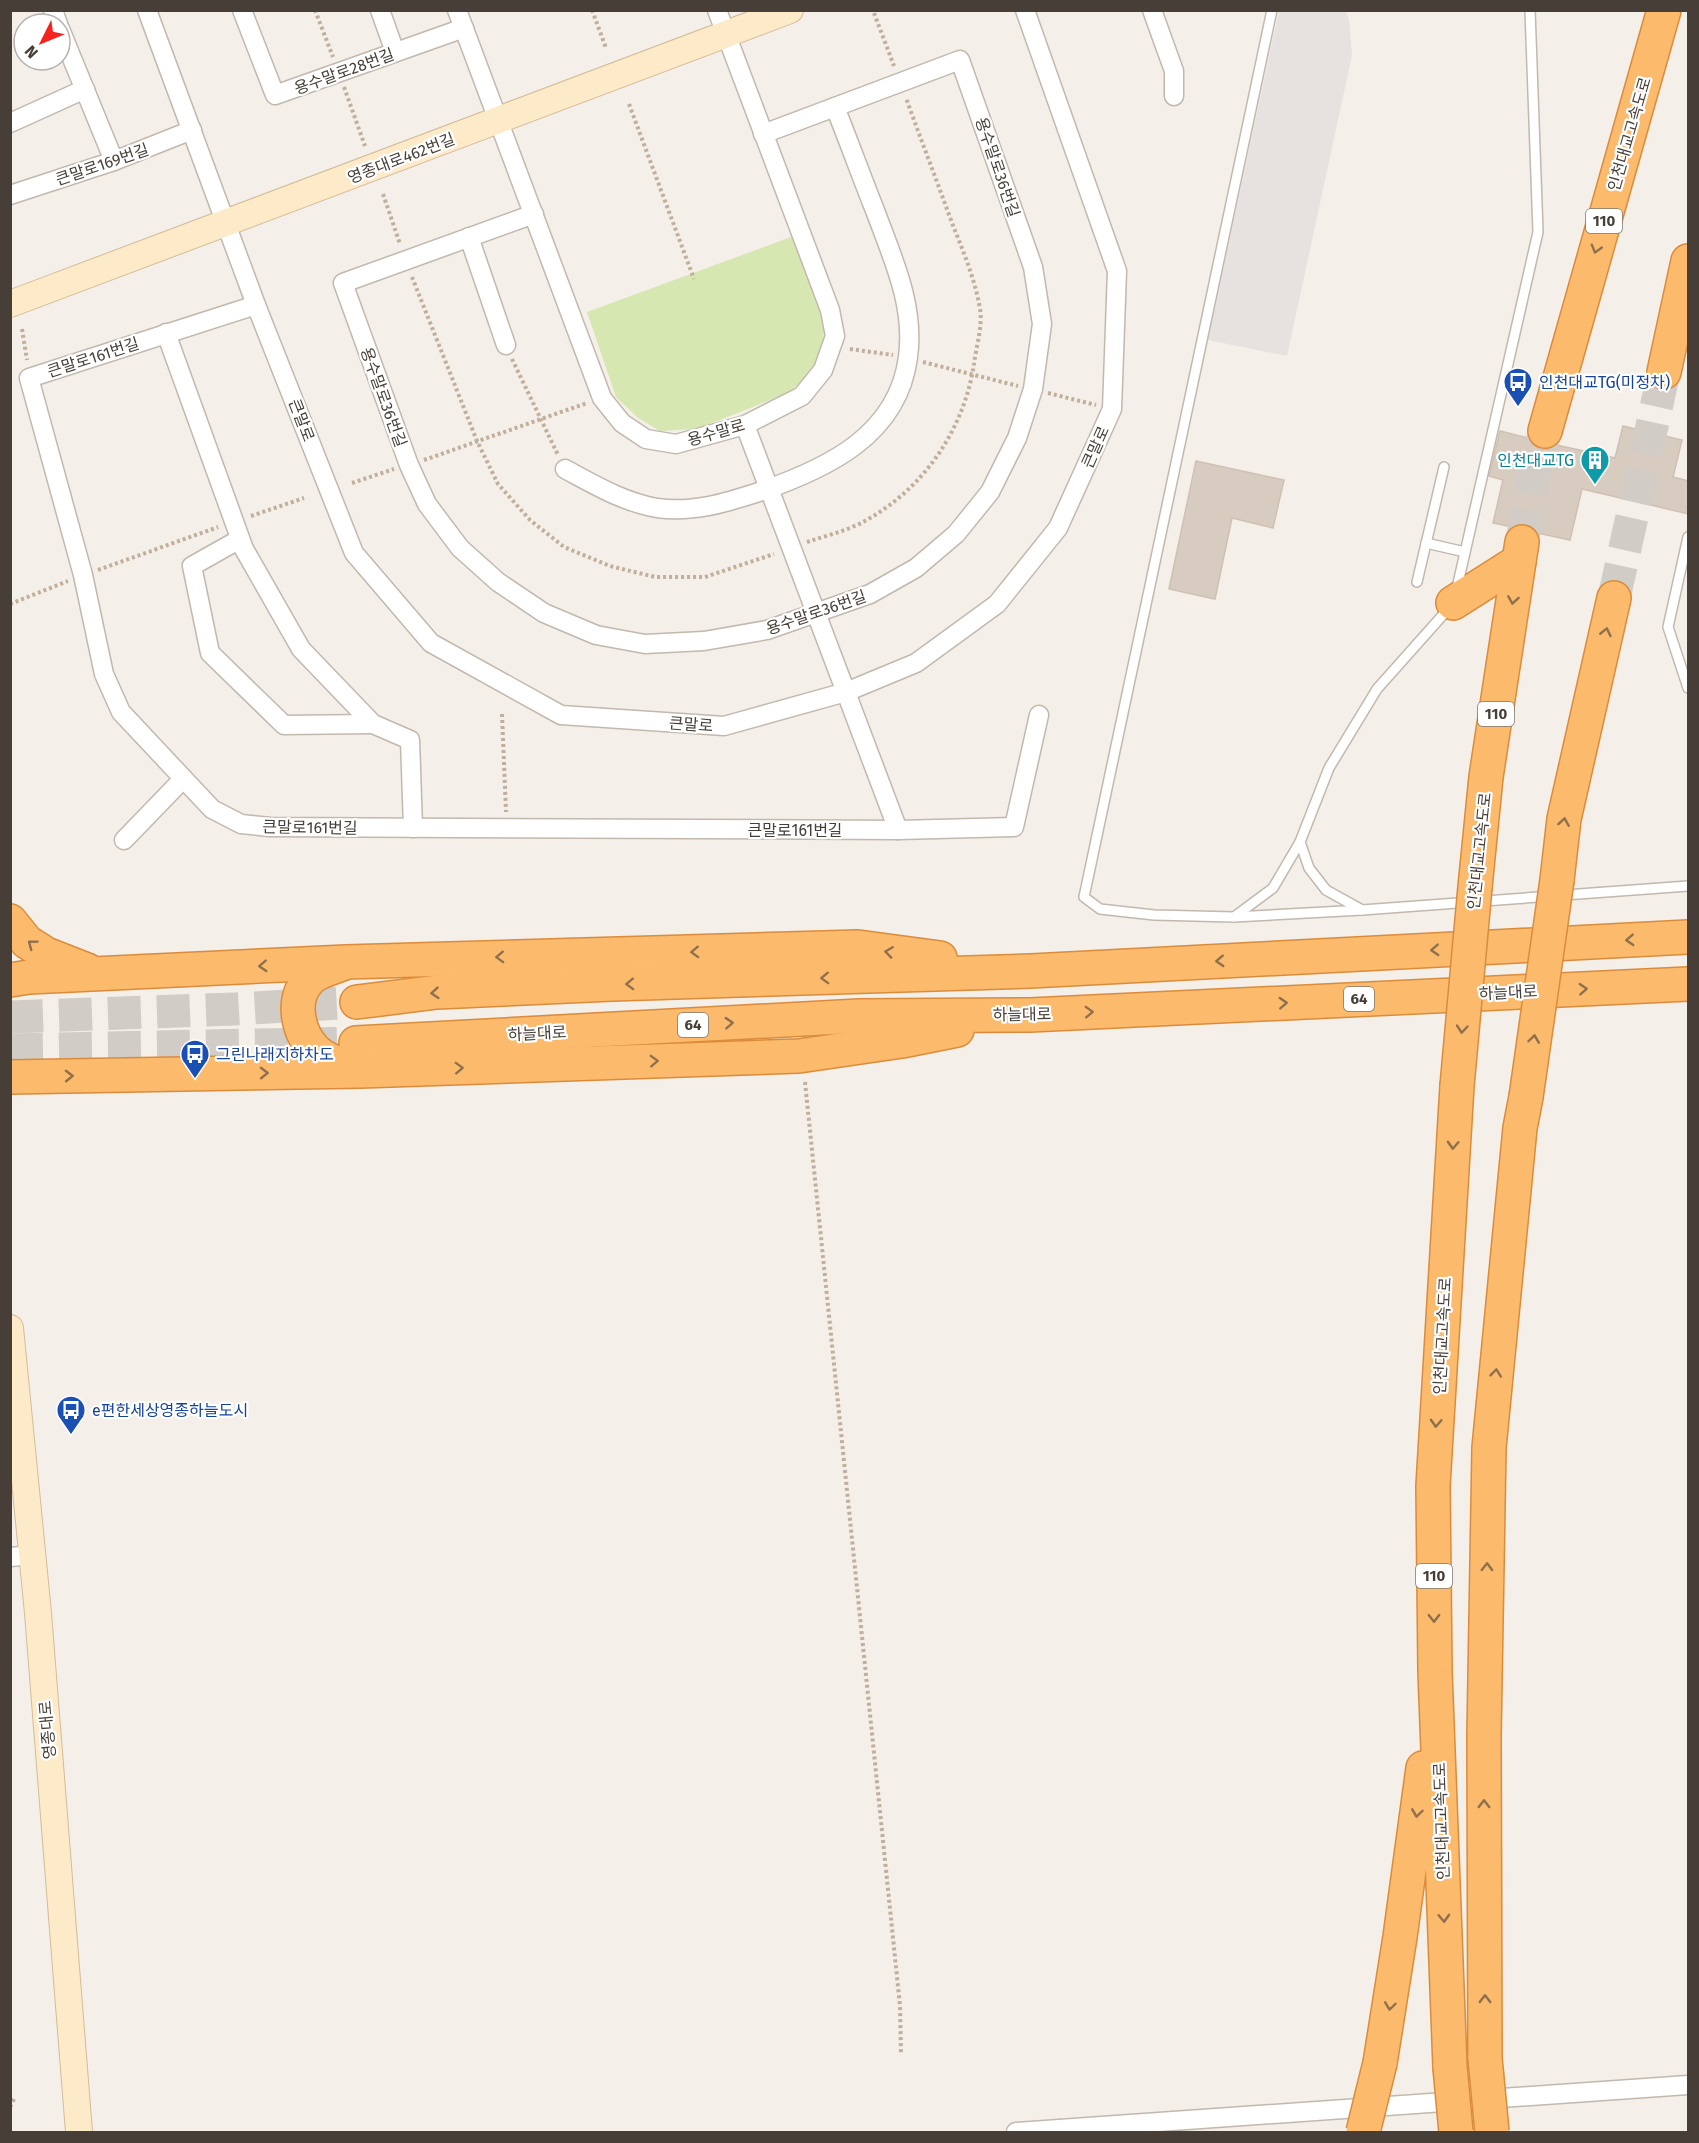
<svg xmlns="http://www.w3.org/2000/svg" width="1699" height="2143" font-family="'Fira Sans','Noto Sans KR',sans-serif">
<rect width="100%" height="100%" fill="#f4efe8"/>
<!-- green -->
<path fill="#d6e7b2" d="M 794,236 L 824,319 L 823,346 L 811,374 L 788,393 L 697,429 L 660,431 L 638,418 L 616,397 L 587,312 Z"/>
<!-- parking -->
<path fill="#e5e2e0" d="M 1279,11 L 1346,11 L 1349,20 L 1352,55 L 1287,356 L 1208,340 Z"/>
<!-- building -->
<g fill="#d8ccc1" stroke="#d0c0b1" stroke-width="1.5">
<path d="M 1623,426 L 1682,440 L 1673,477 L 1689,481 L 1689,514 L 1582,489 L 1570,540 L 1538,533 L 1533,527 L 1525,524 L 1516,524 L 1512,527 L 1493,523 L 1503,480 L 1489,476 L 1500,431 L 1528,438 L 1532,444 L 1540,449 L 1549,449 L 1557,445 L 1615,458 Z"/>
<path d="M 1196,461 L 1284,480 L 1273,528 L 1232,518 L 1215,599 L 1169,589 Z"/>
</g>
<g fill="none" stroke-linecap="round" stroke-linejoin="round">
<!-- highway-tunnel -->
<g stroke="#d1ccc5" stroke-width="33" stroke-dasharray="33 16" stroke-linecap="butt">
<path d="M 1522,542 L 1535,466 L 1545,431"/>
<path d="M 1614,598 L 1664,372"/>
<path d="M 10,1017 L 235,1009 L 357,1002"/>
<path d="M 10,1050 L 356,1043"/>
</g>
<!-- lane casing -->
<g stroke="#c2b8ae" stroke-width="12">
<g id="lane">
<path d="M 1272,10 L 1084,897 L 1100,909 L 1154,915 L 1234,917 L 1362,910"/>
<path d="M 1688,537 L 1668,627 L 1688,688"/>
<path d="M 1426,543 L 1465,552"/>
<path d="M 1417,582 L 1444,467"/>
<path d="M 1456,592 L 1538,232 L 1530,10"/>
<path d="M 1450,607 L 1377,689 L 1329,768 L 1300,842 L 1309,868 L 1326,890 L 1362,910 L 1688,886"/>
<path d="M 1234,917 L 1273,888 L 1300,842"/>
</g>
</g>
<!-- street casing -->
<g stroke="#c2b8ae" stroke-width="21">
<g id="street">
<path d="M 53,10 L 58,24"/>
<path d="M 147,10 L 256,305 L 354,553 L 431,643 L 561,715 L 724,726 L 846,692 L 916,663 L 997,604 L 1058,528 L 1112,409 L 1117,271 L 1025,10"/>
<path d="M 242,10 L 275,95 L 464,28"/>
<path d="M 380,10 L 395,52"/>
<path d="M 457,10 L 602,398 L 622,423 L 646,439 L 676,444 L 745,425 L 802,396 L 823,370 L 835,336 L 830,310 L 717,10"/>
<path d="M 1152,10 L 1174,71 L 1174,96"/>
<path d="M 60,29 L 114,161"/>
<path d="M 10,123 L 85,89"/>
<path d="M 10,195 L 114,161 L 192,130"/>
<path d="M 534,214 L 343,283 L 409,465 L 427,504 L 460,548 L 498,582 L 544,613 L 596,635 L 645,644 L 704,641 L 767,630 L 870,594 L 916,568 L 956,534 L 990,492 L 1017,438 L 1033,389 L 1042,324 L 1033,267 L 960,60 L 763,134"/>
<path d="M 469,237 L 506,345"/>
<path d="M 256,305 L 29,378 L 83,575 L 104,674 L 121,712 L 212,809 L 241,824 L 270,827 L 898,830 L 1014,827 L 1039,715"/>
<path d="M 166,333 L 244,549 L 301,649 L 373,724 L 410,740 L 413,828"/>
<path d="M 745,425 L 898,830"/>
<path d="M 565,469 C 595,485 623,502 657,508 C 693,513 725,503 759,492 C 826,469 898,436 908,357 C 915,306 893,259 876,213 C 862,178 849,142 835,107"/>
<path d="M 240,539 L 192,566 L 210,653 L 284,725 L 373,724"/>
<path d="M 124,840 L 183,779"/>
<path d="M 10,1557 L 32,1555"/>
<path d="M 1016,2132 L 1688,2085"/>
</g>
</g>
<!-- secondary casing -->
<g stroke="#d3bc99" stroke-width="28">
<g id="secondary">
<path d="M 10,304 L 790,10"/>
<path d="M 10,1328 L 38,1613 L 79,2132"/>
</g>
</g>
<!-- highway casing -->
<g stroke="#da8c3c" stroke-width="36">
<g id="highway">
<path d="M 1664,372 L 1688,261"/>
<path d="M 1545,431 L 1664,10"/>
<path d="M 1453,603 L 1519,561"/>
<path d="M 1557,880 L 1564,819 L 1614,598"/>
<path d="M 1475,887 L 1486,777 L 1522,542"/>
<path d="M 10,921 L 27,942 L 46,954 L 87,970"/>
<path d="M 342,964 C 332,968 316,972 309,980 C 290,999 298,1034 316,1051 C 326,1061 340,1064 354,1069"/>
<path d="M 10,980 L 29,977 L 346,962 L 858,947 L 940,958"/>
<path d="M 357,1002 L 437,992 L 612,984 L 1031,971 L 1688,937"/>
<path d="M 356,1043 L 859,1016 L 1030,1015 L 1688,984"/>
<path d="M 10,1077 L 361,1071 L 799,1056 L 902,1041 L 957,1030"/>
<path d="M 1485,2058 L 1484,1736 L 1489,1448 L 1520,1128 L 1526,1097"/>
<path d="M 1380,2063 L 1400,1937 L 1423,1768"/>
<path d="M 1450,2067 L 1435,1671 L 1433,1486 L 1457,1086"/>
</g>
</g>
<!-- path -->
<g stroke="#c1af9c" stroke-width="4" stroke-dasharray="3 3" stroke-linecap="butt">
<path d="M 315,10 L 333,57"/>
<path d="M 592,10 L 606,48"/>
<path d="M 874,13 L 894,66"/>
<path d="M 344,87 L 365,146"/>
<path d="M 629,104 L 694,279"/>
<path d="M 383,194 L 400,244"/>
<path d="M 412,277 L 477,441 L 498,484 L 530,520 L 564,547 L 610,566 L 655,577 L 705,577 L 774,554"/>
<path d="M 22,329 L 27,360"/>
<path d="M 850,349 L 893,355"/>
<path d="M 512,359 L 558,455"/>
<path d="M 923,362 L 1018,386"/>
<path d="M 1048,393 L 1096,405"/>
<path d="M 424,460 L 587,403"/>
<path d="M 352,483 L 394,469"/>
<path d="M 251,516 L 304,498"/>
<path d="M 807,542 C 825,536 846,531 863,522 C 923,490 964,430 974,364 C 976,347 983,326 980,309 C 975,279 963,251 952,223 C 937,181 921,140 906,98"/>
<path d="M 98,570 L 218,527"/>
<path d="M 10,604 L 68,581"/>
<path d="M 502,714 L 506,812"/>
<path d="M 805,1082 L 900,2006 L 901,2054"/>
<path d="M 10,2107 L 14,2099"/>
</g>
<!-- lane -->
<use href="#lane" stroke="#fff" stroke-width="9"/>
<!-- street -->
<use href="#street" stroke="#fff" stroke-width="18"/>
<!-- secondary -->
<use href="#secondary" stroke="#fdeac9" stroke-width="26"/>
<!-- highway -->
<use href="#highway" stroke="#fbba6c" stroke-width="33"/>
<!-- highway-bridge casing -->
<g stroke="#da8c3c" stroke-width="36" stroke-linecap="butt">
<g id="highway-bridge">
<path d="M 1457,1086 L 1475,887"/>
<path d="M 1526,1097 L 1557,880"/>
<path d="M 1485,2058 L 1492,2132"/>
<path d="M 1450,2067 L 1456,2132"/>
<path d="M 1363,2132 L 1380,2063"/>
</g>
</g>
<!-- highway-bridge -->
<use href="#highway-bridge" stroke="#fbba6c" stroke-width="33"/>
</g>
<!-- one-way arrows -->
<defs><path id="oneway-chevron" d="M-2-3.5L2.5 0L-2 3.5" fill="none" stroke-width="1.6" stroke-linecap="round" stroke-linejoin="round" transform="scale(1.5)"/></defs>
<g stroke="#8f704c">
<use href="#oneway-chevron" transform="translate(1596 249) rotate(106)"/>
<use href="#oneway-chevron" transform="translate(1513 600) rotate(99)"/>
<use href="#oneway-chevron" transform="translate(1606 632) rotate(-77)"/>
<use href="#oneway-chevron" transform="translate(1564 822) rotate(-81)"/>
<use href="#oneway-chevron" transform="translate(1630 940) rotate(177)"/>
<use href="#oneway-chevron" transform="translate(32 944) rotate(-143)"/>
<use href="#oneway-chevron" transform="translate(1435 950) rotate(177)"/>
<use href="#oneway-chevron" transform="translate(695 952) rotate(178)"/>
<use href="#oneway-chevron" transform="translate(889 952) rotate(-172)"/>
<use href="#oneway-chevron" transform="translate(500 957) rotate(178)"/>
<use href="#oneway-chevron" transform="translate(1220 961) rotate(177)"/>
<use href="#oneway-chevron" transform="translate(263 966) rotate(177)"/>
<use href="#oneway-chevron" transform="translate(825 978) rotate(178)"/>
<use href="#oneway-chevron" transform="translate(630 984) rotate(178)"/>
<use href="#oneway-chevron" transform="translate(1583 989) rotate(-3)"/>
<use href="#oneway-chevron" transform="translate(435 993) rotate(175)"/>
<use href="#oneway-chevron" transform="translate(1283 1003) rotate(-3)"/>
<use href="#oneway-chevron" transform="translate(1089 1012) rotate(-2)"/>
<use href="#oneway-chevron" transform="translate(729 1023) rotate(-3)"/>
<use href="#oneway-chevron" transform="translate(1462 1029) rotate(95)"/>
<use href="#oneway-chevron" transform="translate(1534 1039) rotate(-82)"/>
<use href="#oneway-chevron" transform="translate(654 1061) rotate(-2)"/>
<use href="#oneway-chevron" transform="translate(459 1068) rotate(-2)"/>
<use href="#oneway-chevron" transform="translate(264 1073) rotate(-1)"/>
<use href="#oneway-chevron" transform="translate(69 1076) rotate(-1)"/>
<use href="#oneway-chevron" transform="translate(1453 1145) rotate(93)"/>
<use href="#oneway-chevron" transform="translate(1496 1373) rotate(-84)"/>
<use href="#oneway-chevron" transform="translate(1436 1423) rotate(93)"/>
<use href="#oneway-chevron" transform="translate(1487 1567) rotate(-89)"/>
<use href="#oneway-chevron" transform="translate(1434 1618) rotate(89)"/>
<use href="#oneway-chevron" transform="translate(1484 1804) rotate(-90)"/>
<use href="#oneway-chevron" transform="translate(1417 1813) rotate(98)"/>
<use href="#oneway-chevron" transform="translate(1444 1918) rotate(88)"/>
<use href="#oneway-chevron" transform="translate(1485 1999) rotate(-90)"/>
<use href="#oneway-chevron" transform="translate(1390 2006) rotate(98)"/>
</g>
<!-- icons -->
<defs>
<g id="bus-pin" transform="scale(1.5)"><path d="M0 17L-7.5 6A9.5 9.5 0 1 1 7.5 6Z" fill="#1a4fb4" stroke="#fff"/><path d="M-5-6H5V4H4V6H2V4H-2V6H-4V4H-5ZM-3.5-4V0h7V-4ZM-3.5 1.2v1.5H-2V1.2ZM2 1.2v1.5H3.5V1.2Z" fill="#fff"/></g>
<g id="building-pin" transform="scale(1.5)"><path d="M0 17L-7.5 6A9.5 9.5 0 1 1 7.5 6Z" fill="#0f9aa8" stroke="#fff"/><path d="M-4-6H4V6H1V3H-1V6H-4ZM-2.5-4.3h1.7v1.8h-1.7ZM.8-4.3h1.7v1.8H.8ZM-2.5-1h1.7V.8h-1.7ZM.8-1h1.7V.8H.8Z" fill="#fff"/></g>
</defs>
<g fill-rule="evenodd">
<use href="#bus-pin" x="1518" y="382"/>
<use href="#building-pin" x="1595" y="460"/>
<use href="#bus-pin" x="195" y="1054"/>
<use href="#bus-pin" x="71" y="1410"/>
</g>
<g text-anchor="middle" stroke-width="4.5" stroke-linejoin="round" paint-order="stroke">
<!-- shield labels -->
<g fill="#fff" stroke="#7e7973" stroke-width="1.5">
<rect x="1586" y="209" width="36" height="24" rx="4.5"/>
<rect x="1478" y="702" width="36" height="24" rx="4.5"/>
<rect x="1344" y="987" width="30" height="24" rx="4.5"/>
<rect x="678" y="1013" width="30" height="24" rx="4.5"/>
<rect x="1416" y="1564" width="36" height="24" rx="4.5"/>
</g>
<g font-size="15" font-weight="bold" fill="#473f37">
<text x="1604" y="226">110</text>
<text x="1496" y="719">110</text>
<text x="1359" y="1004">64</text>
<text x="693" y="1030">64</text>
<text x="1434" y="1581">110</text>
</g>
<!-- street labels -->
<g font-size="16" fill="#473f37" stroke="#fff">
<text transform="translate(344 71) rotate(-20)" y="6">용수말로28번길</text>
<text transform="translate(1629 134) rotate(-74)" y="6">인천대교고속도로</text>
<text transform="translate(401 158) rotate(-21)" y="6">영종대로462번길</text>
<text transform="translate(102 164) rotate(-19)" y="6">큰말로169번길</text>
<text transform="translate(998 167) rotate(71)" y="6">용수말로36번길</text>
<text transform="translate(93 357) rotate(-18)" y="6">큰말로161번길</text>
<text transform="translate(384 397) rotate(70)" y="6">용수말로36번길</text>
<text transform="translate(302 420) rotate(69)" y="6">큰말로</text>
<text transform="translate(716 432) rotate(-16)" y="6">용수말로</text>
<text transform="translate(1095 447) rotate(-66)" y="6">큰말로</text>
<text transform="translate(816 612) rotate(-19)" y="6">용수말로36번길</text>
<text transform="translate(691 724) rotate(4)" y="6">큰말로</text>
<text transform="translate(310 827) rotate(1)" y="6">큰말로161번길</text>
<text x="795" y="836">큰말로161번길</text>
<text transform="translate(1479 851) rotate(-84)" y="6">인천대교고속도로</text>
<text transform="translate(1508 992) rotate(-3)" y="6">하늘대로</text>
<text transform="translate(1022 1014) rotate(-1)" y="6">하늘대로</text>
<text transform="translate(537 1033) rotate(-3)" y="6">하늘대로</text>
<text transform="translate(1442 1336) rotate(-87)" y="6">인천대교고속도로</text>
<text transform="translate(47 1730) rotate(-95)" y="6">영종대로</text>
<text transform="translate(1441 1821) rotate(-92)" y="6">인천대교고속도로</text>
</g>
<!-- transit labels -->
<g font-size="16" fill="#164399" stroke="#fff" text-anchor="start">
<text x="1539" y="388">인천대교TG(미정차)</text>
<text x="216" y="1060">그린나래지하차도</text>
<text x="92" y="1416">e편한세상영종하늘도시</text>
</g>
<!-- culture labels -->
<g font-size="16" fill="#0d838f" stroke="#fff" text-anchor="end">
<text x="1574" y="466">인천대교TG</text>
</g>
</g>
<!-- border -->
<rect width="1699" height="2143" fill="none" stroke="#473f37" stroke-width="24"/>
<!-- north arrow -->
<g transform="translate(42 42) rotate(227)"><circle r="28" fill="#ffffff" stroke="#b5b2af" stroke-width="1.5"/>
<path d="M0-4.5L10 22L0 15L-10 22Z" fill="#f5231e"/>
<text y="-9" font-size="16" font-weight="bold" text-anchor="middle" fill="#473f37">N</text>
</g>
</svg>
